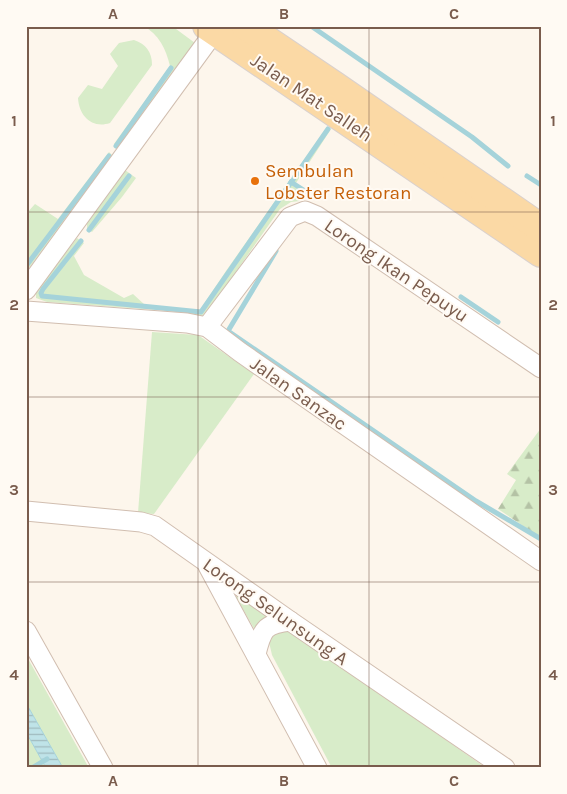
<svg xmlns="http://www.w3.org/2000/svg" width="567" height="794" font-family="Karla,sans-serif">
<defs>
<pattern id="forest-firs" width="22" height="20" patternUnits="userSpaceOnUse" patternTransform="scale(1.25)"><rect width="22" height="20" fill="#d8ecc9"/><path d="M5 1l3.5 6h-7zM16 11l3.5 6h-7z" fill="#b4c2a5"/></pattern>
<pattern id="water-rules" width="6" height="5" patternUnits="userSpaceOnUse" patternTransform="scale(1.25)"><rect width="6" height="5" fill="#bfe3e8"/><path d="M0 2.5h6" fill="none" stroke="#a0bbbe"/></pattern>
</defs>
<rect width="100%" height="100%" fill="#fdf6ec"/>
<!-- grass -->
<g fill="#d8ecc9">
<path d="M 143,26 L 172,26 L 195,43 L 120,148 L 114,144 L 170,66 C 166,49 159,34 143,26 Z"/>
<path d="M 134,40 C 146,44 152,52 152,65 L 110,123 C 92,129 79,116 78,98 L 88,85 L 102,89 L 118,66 L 110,54 L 119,43 Z"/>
<path d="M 327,127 L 331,129 L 296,183 L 305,189 L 300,201 L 291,202 L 280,209 L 212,306 L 202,316 L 188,316 L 187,312 L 47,302 L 36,298 L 36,293 L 39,286 L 77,238 L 84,243 L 74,256 L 84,275 L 124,298 L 133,294 L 145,305 L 200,310 L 226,271 Z"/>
<path d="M 109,152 L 113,156 L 26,272 L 26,214 L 35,204 L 58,219 Z"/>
<path d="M 125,170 L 136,178 L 122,197 L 92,232 L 87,228 L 87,222 Z"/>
<path d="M 152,332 L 198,335 L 254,374 L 154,514 L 138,513 Z"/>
<path d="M 237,594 L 271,616 L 256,632 L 236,597 Z"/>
<path d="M 282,630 L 294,634 L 486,768 L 332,768 L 272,655 L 269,642 L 276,632 Z"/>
<path d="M 26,655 L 89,768 L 63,768 L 26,703 Z"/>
<path d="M 26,732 L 46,768 L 26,768 Z"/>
</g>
<!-- forest -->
<path fill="url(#forest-firs)" d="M 541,428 L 541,538 L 498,509 L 516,480 L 507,474 Z"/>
<!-- water -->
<path fill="url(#water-rules)" stroke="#a5d3da" d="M 26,703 L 63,768 L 46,768 L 26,732 Z"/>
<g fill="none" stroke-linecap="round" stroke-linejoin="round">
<!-- stream -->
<g stroke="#a5d3da" stroke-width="5">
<path d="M 311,26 L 472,137 L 508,166"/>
<path d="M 116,146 L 171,68"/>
<path d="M 527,176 L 541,185"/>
<path d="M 291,182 L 305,191"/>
<path d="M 89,230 L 129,176"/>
<path d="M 81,241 L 43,289 L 41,293 L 42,296 L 201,312 L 328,129"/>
<path d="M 276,251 L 228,331 L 476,501 L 541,539"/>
<path d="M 26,266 L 109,156"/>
<path d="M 461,297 L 498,322"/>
<path d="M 32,768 L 47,759"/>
</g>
<!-- street casing -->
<g stroke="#d1beb0" stroke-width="21">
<g id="street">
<path d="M 26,290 L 215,31"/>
<path d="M 26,311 L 187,323 L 207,327 L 240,352 L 541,561"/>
<path d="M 207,327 L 290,217 L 305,211 L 317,216 L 541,368"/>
<path d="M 26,511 L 141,522 L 155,526 L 290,621 L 505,768"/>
<path d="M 208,566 L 317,768"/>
<path d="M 26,631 L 103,768"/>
<path d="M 256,654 C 262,630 264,624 290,621"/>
</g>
</g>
<!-- primary casing -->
<g stroke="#dad1cd" stroke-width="30">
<g id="primary">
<path d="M 207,26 L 541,253"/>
<path d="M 246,26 L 335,86 L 541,228"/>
</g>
</g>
<!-- street -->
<use href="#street" stroke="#fff" stroke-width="19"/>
<!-- primary -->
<use href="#primary" stroke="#fbd9a5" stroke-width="28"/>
</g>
<!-- grid -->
<path fill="none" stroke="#7a5c4d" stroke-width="1" stroke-opacity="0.55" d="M 198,26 L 198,768M 369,26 L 369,768M 26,212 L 541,212M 26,397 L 541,397M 26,582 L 541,582"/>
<!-- markers -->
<circle fill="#e8710a" stroke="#fffaf3" stroke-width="2" cx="255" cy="181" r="5"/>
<g text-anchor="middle" stroke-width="4" stroke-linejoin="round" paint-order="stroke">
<!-- street labels -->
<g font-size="19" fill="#7a5c4d" stroke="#fffaf3">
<text transform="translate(312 97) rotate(34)" y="7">Jalan Mat Salleh</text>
<text transform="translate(397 270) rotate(34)" y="7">Lorong Ikan Pepuyu</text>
<text transform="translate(299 393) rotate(35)" y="7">Jalan Sanzac</text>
<text transform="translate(276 611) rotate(35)" y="7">Lorong Selunsung A</text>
</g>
<!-- food labels -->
<g font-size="19" fill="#c56008" stroke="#fffaf3" text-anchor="start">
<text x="265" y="177">Sembulan<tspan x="265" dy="22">Lobster Restoran</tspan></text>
</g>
</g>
<!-- border -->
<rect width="567" height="794" fill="none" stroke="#fffaf3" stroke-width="55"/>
<rect x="28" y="28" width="512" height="738" fill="none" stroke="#7a5c4d" stroke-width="2"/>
<g font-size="16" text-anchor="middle" font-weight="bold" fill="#7a5c4d">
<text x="113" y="19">A</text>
<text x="284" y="19">B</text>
<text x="454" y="19">C</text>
<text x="14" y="126">1</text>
<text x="553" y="126">1</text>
<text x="14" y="310">2</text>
<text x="553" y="310">2</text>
<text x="14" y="495">3</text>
<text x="553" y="495">3</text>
<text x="14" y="680">4</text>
<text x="553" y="680">4</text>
<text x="113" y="786">A</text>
<text x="284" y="786">B</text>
<text x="454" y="786">C</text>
</g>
</svg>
